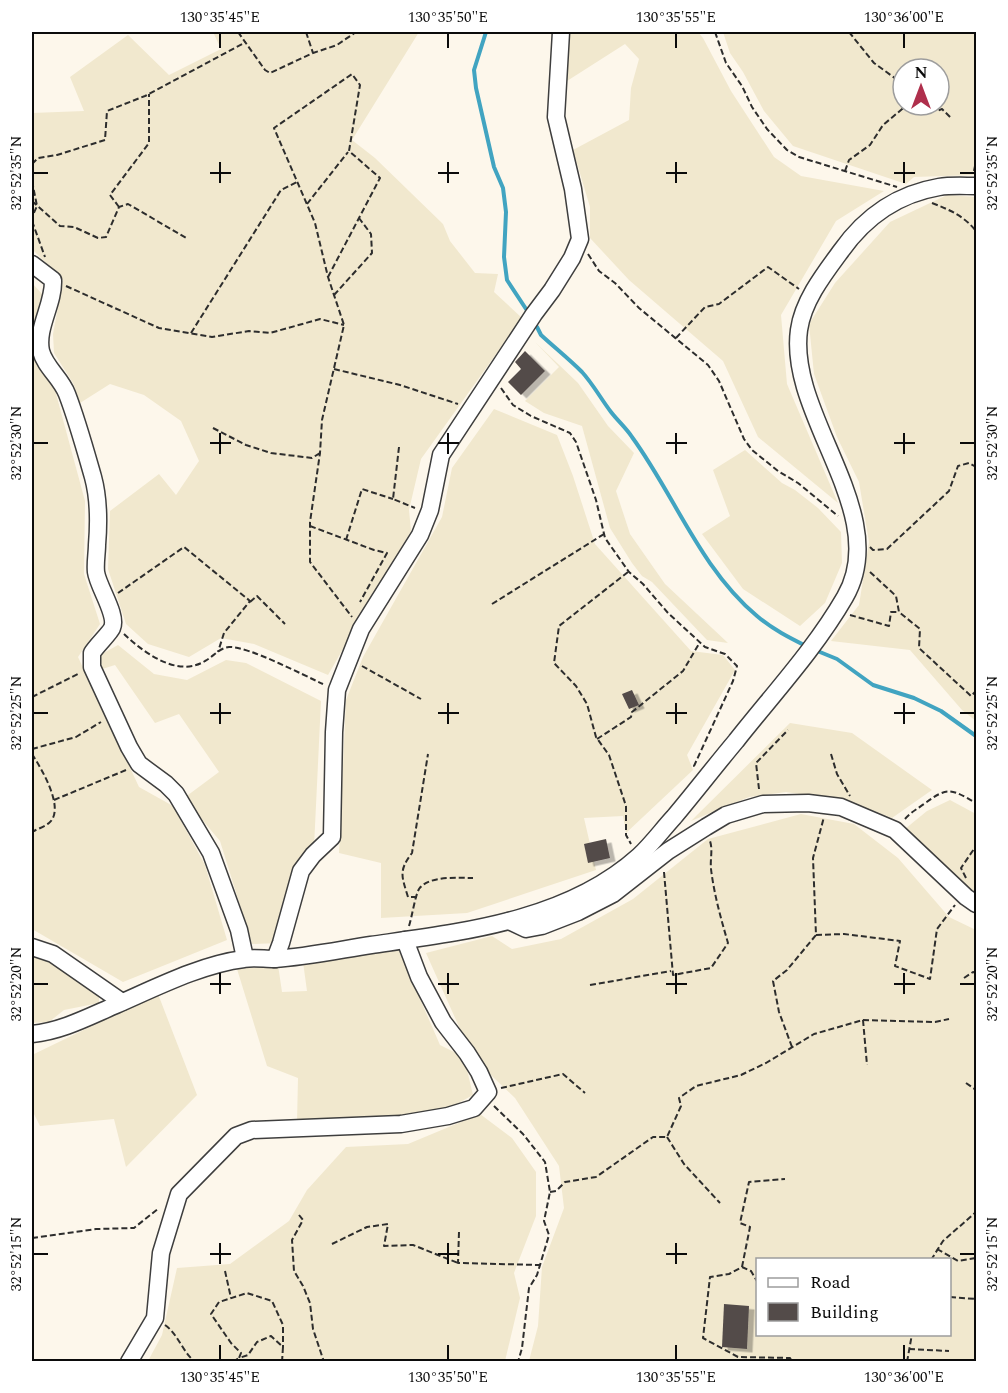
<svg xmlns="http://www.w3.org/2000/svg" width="1008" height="1393" font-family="Spectral,serif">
<defs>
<filter id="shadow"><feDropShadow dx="5.5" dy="3.5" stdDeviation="0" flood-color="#0004"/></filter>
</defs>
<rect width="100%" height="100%" fill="#fdf7eb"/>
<!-- farmland -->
<g fill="#f1e8ce" fill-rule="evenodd">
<path d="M 213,32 L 419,32 L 352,140 L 375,158 L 443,224 L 450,241 L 475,273 L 498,274 L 494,292 L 522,318 L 421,459 L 409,510 L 411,531 L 328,675 L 254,644 L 221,638 L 189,657 L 148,644 L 126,624 L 108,569 L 110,511 L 159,474 L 176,495 L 199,461 L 181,421 L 144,395 L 110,384 L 80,403 L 73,383 L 54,353 L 53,334 L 63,280 L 32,249 L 32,113 L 84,111 L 70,77 L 128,35 L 169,75 L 221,49 Z"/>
<path d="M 569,32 L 698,32 L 703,38 L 731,91 L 774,157 L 801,176 L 884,191 L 836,221 L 781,315 L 787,384 L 838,503 L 758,437 L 723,361 L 629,280 L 590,238 L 590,207 L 573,150 L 629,120 L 631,88 L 639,59 L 625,44 L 567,81 Z"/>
<path d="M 723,32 L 976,32 L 976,175 L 914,177 L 906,184 L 793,146 L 764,111 L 743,72 L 730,53 ZM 903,69 L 939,69 L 939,105 L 903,105 Z"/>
<path d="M 947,195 L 976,197 L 976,721 L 962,710 L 910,650 L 831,641 L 859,605 L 869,542 L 859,482 L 837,437 L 814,374 L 809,324 L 835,283 L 890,222 Z"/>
<path d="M 32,283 L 43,295 L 32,333 Z"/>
<path d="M 535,342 L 578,383 L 608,426 L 634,453 L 616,491 L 630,534 L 665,584 L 728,643 L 707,640 L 652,582 L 642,576 L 632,563 L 610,528 L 582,426 L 544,413 L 525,401 L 559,367 Z"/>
<path d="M 32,353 L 55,390 L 85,501 L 84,574 L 100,624 L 78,657 L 139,787 L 173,806 L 205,865 L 227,940 L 123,982 L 32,929 Z"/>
<path d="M 494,409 L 557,435 L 573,476 L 595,544 L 691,651 L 723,655 L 735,670 L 687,755 L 693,770 L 626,833 L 623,816 L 584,818 L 596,870 L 467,913 L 381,918 L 381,863 L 339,853 L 346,700 L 363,657 L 442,517 L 452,468 Z"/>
<path d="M 745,450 L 782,483 L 795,490 L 818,508 L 841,532 L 842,563 L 825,603 L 800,626 L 743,589 L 702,534 L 730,516 L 713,470 Z"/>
<path d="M 118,645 L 154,674 L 187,680 L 226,660 L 246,663 L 321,701 L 314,847 L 279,943 L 252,944 L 220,841 L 184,798 L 219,772 L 179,714 L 155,723 L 115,665 L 99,670 L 100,655 Z"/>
<path d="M 790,723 L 852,733 L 932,790 L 892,818 L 847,801 L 786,792 L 749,797 L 691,821 Z"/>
<path d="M 950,800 L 976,814 L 976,894 L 905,829 L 927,811 Z"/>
<path d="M 801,814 L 854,824 L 898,858 L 949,917 L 976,930 L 976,1361 L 529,1361 L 538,1326 L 542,1267 L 564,1208 L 559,1166 L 515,1098 L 473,1058 L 426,953 L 492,936 L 512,949 L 561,939 L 633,899 L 708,839 ZM 758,1260 L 950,1260 L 950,1334 L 758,1334 Z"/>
<path d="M 398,948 L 440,1045 L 464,1057 L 473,1095 L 442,1112 L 376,1120 L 297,1122 L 298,1078 L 267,1066 L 237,969 L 278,965 L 282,992 L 307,991 L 303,962 Z"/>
<path d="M 32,955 L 51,963 L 99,992 L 99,1003 L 64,1010 L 49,1022 L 32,1023 Z"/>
<path d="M 158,994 L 197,1095 L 126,1167 L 114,1119 L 40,1126 L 34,1114 L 32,1113 L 32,1055 Z"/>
<path d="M 480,1114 L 512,1138 L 536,1172 L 536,1216 L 514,1273 L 520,1298 L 505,1361 L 148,1361 L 162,1335 L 177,1268 L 230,1264 L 289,1221 L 307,1190 L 346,1147 L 408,1144 Z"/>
</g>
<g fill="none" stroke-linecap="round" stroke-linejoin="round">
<!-- stream -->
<g stroke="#41a4c1" stroke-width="4">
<path d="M 486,32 L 474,70 L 476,88 L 494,167 L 503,188 L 506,212 L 504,257 L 507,280 L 528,312"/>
<path d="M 537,327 L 541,335 C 554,347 569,359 582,372 C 593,384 601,399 611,412 C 618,421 626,428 632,437 C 675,496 700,568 757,616 C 772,629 790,638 808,647"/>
<path d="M 815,650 L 837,659 L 873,685 L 914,698 L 941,711 L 976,736"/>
</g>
</g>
<!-- building -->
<g fill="#534b49" filter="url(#shadow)">
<path d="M 525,351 L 545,371 L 521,395 L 508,382 L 521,369 L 515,362 Z"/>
<path d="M 632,690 L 639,705 L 629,709 L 622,694 Z"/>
<path d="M 606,839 L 610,858 L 588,863 L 584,844 Z"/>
<path d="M 724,1304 L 749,1306 L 747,1349 L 722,1347 Z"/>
</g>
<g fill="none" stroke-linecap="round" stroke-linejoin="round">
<!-- minor casing -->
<g stroke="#3e3e3e" stroke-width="19">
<g id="minor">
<path d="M 32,264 L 53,280 C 54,304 36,328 41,351 C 45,367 61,378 67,394 C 77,420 85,449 93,477 C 99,499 99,521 97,545 C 97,553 95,563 96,572 C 98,587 118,615 112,628 C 110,633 96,646 92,653 L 92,667 L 129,747 L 139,764 L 166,784 L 176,794 L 211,853 L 239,930 L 245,958"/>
<path d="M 509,921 L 526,929 L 542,926 L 578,912 L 613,894 L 668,851 L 706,827 L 726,815 L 763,804 L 808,803 L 841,807 L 895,830 L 966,897 L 976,904"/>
<path d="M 32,947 L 53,954 L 122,1002"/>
<path d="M 275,959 L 281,943 L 301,871 L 313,855 L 332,837 L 334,732 L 337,690 L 361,629 L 420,535 L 430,510 L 441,455 L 534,314 L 552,290 L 572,258 L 580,239 L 573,189 L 556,117 L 561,32"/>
<path d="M 32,1034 C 62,1031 88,1017 116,1005 C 155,988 202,964 244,959 C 253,957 264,959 274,959 C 306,957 339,950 371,945 C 462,932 567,921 639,856 C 652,844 662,830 674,817 C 695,792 715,766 736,741 C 773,694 815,649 845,597 C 893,514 787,416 799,330 C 803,301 824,274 841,251 C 865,217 898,194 939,187 C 951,185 964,186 976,186"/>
<path d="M 129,1362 L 155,1318 L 161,1253 L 179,1194 L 236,1136 L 252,1130 L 401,1124 L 448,1116 L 474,1108 L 488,1092 L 479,1072 L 467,1053 L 443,1022 L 419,977 L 405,940"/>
</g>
</g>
<!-- path -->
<g stroke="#2d2d2d" stroke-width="2" stroke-dasharray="6 3" stroke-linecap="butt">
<path d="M 238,32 L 265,70 L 270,73 L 313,53 L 337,45 L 356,32"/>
<path d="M 306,32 L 313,53"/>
<path d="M 715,32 L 726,63 L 742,86 L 752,107 L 767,129 L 787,150 L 799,157 L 897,187"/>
<path d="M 849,32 L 874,63 L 903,84"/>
<path d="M 933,105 L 937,111 L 942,109 L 951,118"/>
<path d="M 32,164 L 38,158 L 57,155 L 105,140 L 107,111 L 145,96 L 246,42"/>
<path d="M 845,171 L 849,160 L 870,145 L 883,125 L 907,105"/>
<path d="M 974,171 L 976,161"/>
<path d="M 32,181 L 37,206 L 32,217"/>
<path d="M 32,201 L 60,226 L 74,227 L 98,238 L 106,237 L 119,207 L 128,204 L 188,239"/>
<path d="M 932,203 C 950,210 964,216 976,231"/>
<path d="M 307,204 L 348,152"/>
<path d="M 119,207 L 110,195 L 149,143 L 149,94"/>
<path d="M 32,221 L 45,257"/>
<path d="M 588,254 L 599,271 L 615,283 L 639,308 L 708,365 L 719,381 L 744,439 L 752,450 L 778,471 L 798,483 L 838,516"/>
<path d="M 328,277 L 380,178 L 349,151 L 360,85 L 352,74 L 274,128 L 315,223 L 328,277 L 344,325 L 322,420 L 320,453 L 310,522 L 310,562 L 352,617"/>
<path d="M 66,286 L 159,328 L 212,337 L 249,331 L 270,333 L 320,319 L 344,325"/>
<path d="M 334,295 L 372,253 L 371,234 L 359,218"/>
<path d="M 191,333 L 281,190 L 297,182"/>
<path d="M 676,338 L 705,307 L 719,304 L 768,267 L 799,289"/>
<path d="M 334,369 L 400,385 L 458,404"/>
<path d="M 501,388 L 513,405 L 531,416 L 570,433 L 576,442 L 596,500 L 605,538 L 629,572 L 643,584 L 668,613 L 705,647 L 725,654 L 737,666 L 733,681 L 694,766 L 696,768"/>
<path d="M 213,428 L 246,445 L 271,453 L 312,458 L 320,453"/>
<path d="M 399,447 L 393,499 L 415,508"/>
<path d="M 310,526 L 374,550 L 387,553 L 360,602"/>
<path d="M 346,540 L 362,489 L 393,499"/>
<path d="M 870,547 L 873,550 L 887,549 L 949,491 L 958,466 L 969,463 L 976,467"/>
<path d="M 628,572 L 559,626 L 554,663 L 576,686 L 587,704 L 596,737 L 609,755 L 626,806 L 626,835 L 631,844"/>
<path d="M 870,572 L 896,596 L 899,612 L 920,629 L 919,648 L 971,696 L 976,691"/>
<path d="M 118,593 L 184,547 L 250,601 L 224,633 L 218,652"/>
<path d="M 250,602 L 257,596 L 285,624"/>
<path d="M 492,604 L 604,534"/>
<path d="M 850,615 L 889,626 L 891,612 L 899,612"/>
<path d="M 124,634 C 144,653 178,678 205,661 C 213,657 219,648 229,647 C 248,646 303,675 323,684"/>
<path d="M 362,666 L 421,699"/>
<path d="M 32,697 L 80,673"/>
<path d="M 597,739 L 631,717 L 632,712 L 683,671 L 700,642"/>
<path d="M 32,749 L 76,737 L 101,722"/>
<path d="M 32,754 C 41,768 66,809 49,823 C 44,827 37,829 32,832"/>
<path d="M 831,754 L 837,774 L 850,796"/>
<path d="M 759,789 L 756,763 L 788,730"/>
<path d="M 54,800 L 126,770"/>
<path d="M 905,819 C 910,813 917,809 924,804 C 948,786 951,789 976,803"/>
<path d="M 664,872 L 673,975 L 711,968 L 728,943 C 721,919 714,894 711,869 C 710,859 713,850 710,841"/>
<path d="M 966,878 L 961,868 L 976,846"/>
<path d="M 417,897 L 408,897 C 402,877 398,871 412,853 L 428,754"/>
<path d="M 409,926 C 412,917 415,896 419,889 C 429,875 459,878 473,878"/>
<path d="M 816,935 L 844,934 L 900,941 L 895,966 L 930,979 L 937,929 L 955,905"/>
<path d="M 964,978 L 973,972 L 976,973"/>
<path d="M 590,985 L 671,971"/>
<path d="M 863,1020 L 867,1065"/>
<path d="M 792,1047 L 779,1012 L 773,981 L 787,970 L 816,935 L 813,858 L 824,817"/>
<path d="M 966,1083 L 976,1090"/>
<path d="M 501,1088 L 563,1074 L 585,1093"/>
<path d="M 494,1106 L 523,1134 L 545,1162 L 550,1192 L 544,1221 L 549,1235 L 537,1275 L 529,1288 L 522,1348 L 518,1362"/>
<path d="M 667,1137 L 684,1164 L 720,1203"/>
<path d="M 550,1192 L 556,1191 L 565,1182 L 596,1177 L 653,1137 L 667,1137 L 681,1106 L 679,1098 L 696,1086 L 741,1075 L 766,1063 L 814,1034 L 863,1020 L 935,1022 L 949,1019"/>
<path d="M 299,1215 L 303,1220 L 292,1240 L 294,1271 L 303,1286 L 310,1303 L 313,1329 L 324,1362"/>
<path d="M 459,1232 L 458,1263 L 540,1265"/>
<path d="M 32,1238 L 96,1229 L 134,1228 L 159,1208"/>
<path d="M 332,1244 L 367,1227 L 388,1224 L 384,1246 L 413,1245 L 458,1263"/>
<path d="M 937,1249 L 958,1261 L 976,1258"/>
<path d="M 931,1260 L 943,1241 L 976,1212"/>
<path d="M 742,1267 L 750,1227 L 740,1223 L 749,1182 L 785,1179"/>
<path d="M 225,1271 L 231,1298"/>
<path d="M 758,1283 L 751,1271 L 742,1267 L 729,1274 L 710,1277 L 703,1338 L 738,1357 L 790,1358 L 792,1362"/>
<path d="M 950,1297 L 976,1299"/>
<path d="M 165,1325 C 178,1334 182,1351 195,1362"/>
<path d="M 909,1349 L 949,1351"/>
<path d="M 233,1362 L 239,1358 L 238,1362"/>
<path d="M 282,1362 L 283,1347 L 271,1336 L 257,1342 L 248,1355 L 239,1358 L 241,1353 L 231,1343 L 211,1314 L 219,1302 L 247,1293 L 272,1301 L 283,1325 L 283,1347"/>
<path d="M 907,1362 L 912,1334"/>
</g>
<!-- minor -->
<use href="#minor" stroke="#fff" stroke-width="16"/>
</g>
<!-- ticks -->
<path fill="none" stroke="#0b0b0b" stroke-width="2" d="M 220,33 L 220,48M 448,33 L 448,48M 676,33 L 676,48M 904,33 L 904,48M 220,162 L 220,183M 448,162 L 448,183M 676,162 L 676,183M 904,162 L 904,183M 33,173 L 48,173M 210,173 L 231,173M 438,173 L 459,173M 666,173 L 687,173M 894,173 L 915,173M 960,173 L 975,173M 220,433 L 220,454M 448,433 L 448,454M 676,433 L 676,454M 904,433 L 904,454M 33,443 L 48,443M 210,443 L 231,443M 438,443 L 459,443M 666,443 L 687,443M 894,443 L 915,443M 960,443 L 975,443M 220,703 L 220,724M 448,703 L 448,724M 676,703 L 676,724M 904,703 L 904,724M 33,713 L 48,713M 210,713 L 231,713M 438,713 L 459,713M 666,713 L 687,713M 894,713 L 915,713M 960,713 L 975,713M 220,973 L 220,994M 448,973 L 448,994M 676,973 L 676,994M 904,973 L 904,994M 33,984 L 48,984M 210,984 L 231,984M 438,984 L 459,984M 666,984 L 687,984M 894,984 L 915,984M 960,984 L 975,984M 220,1243 L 220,1264M 448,1243 L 448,1264M 676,1243 L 676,1264M 33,1254 L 48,1254M 210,1254 L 231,1254M 438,1254 L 459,1254M 666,1254 L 687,1254M 960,1254 L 975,1254M 220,1345 L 220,1360M 448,1345 L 448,1360M 676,1345 L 676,1360M 904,1345 L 904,1360"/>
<!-- border -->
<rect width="1008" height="1393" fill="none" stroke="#ffffff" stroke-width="66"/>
<!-- legend -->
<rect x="756" y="1258" width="195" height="78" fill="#ffffff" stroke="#9d9d9d" stroke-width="1.5"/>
<rect x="768" y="1278" width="30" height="9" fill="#ffffff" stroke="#9d9d9d" stroke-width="1.5"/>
<text x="810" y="1288" font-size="18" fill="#0b0b0b">Road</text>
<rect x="768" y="1303" width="30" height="18" fill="#534b49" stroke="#9d9d9d" stroke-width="1.5"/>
<text x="810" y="1318" font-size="18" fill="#0b0b0b">Building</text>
<!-- north arrow -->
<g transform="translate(921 87)"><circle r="28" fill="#ffffff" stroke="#9d9d9d" stroke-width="1.5"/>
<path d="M0-4.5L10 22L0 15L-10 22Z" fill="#af2f4c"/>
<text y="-9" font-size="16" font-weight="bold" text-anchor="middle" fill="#0b0b0b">N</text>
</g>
<rect x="33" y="33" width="942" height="1327" fill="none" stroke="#0b0b0b" stroke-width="2"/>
<g font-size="15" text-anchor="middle" fill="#0b0b0b">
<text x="220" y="22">130°35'45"E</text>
<text x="448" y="22">130°35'50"E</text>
<text x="676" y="22">130°35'55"E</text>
<text x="904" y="22">130°36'00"E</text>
<text transform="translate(16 173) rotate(-90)" y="5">32°52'35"N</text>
<text transform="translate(992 173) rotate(-90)" y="5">32°52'35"N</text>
<text transform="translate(16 443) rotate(-90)" y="5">32°52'30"N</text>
<text transform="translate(992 443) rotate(-90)" y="5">32°52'30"N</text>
<text transform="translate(16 713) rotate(-90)" y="5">32°52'25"N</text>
<text transform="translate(992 713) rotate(-90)" y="5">32°52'25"N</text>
<text transform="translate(16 984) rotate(-90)" y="5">32°52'20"N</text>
<text transform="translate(992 984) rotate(-90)" y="5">32°52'20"N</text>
<text transform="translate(16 1254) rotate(-90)" y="5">32°52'15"N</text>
<text transform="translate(992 1254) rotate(-90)" y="5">32°52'15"N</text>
<text x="220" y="1382">130°35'45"E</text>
<text x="448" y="1382">130°35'50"E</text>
<text x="676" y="1382">130°35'55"E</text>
<text x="904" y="1382">130°36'00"E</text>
</g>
</svg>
